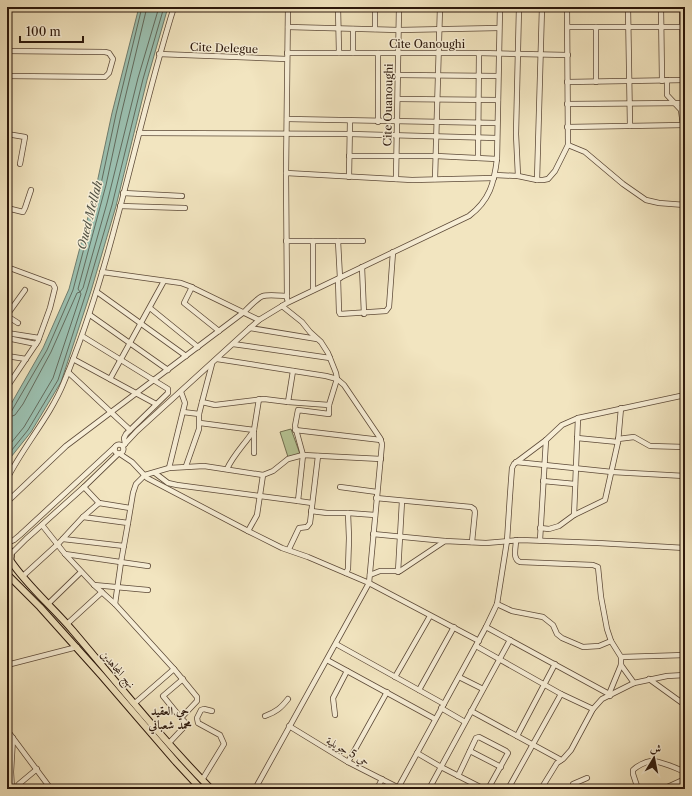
<svg xmlns="http://www.w3.org/2000/svg" width="692" height="796" font-family="'Libre Caslon Text',Amiri,serif">
<rect width="100%" height="100%" fill="#f2e5c0"/>
<filter id="stains"><feTurbulence type="fractalNoise" baseFrequency=".005" numOctaves="4"/><feColorMatrix values="0 0 0 0 .2 0 0 0 0 .09 0 0 0 0 .02 0 0 0 .5 -.17"/></filter>
<radialGradient id="worn" r=".72"><stop offset=".6" stop-color="#630" stop-opacity="0"/><stop offset="1" stop-color="#630" stop-opacity=".3"/></radialGradient>
<!-- green -->
<path fill="#b7c595" stroke="#716e50" d="M 291,429 L 300,454 L 288,457 L 280,432 Z"/>
<!-- water -->
<path fill="#9bbfaf" stroke="#6e7c6d" d="M 139,7 L 168,7 L 147,80 L 116,206 L 91,291 L 61,382 L 31,432 L 7,462 L 7,411 L 43,348 L 69,289 L 97,183 L 112,113 Z"/>
<g fill="none" stroke-linecap="round" stroke-linejoin="round">
<!-- shore -->
<g stroke="#636b5d" stroke-width="1">
<path d="M 147,7 L 121,115 L 106,185 L 78,289 L 80,292 L 83,288 L 107,203 L 138,78 L 159,7"/>
<path d="M 7,413 L 11,412 L 47,350 L 73,290 L 101,184 L 116,114 L 142,7"/>
<path d="M 7,418 L 15,415 L 23,404 L 51,352 L 77,293 L 80,292 L 81,294 L 53,378 L 24,427 L 7,448"/>
<path d="M 7,456 L 28,430 L 58,380 L 87,290 L 112,205 L 143,79 L 164,7"/>
</g>
<!-- minor casing -->
<g stroke="#5d4a38" stroke-width="6">
<g id="minor">
<path d="M 338,7 L 339,53"/>
<path d="M 375,7 L 375,29"/>
<path d="M 628,7 L 630,126"/>
<path d="M 661,7 L 662,81"/>
<path d="M 682,7 L 683,80"/>
<path d="M 399,8 L 440,9"/>
<path d="M 288,27 L 399,30 L 499,28"/>
<path d="M 568,27 L 685,27"/>
<path d="M 596,27 L 596,82"/>
<path d="M 7,51 L 105,52 L 109,53 L 113,59 L 109,73 L 105,77 L 7,76"/>
<path d="M 287,53 L 479,53 L 568,55"/>
<path d="M 353,53 L 353,29"/>
<path d="M 159,54 L 287,59"/>
<path d="M 398,75 L 498,76"/>
<path d="M 667,80 L 667,95 L 681,110 L 683,125 L 685,205"/>
<path d="M 567,82 L 685,80"/>
<path d="M 398,99 L 498,100"/>
<path d="M 567,104 L 685,103"/>
<path d="M 287,119 L 497,123"/>
<path d="M 378,122 L 378,53"/>
<path d="M 567,127 L 685,125"/>
<path d="M 139,133 L 350,134 L 497,138"/>
<path d="M 7,134 L 25,137 L 20,164"/>
<path d="M 568,145 L 585,152 L 623,184 L 646,200 L 659,203 L 685,205"/>
<path d="M 349,156 L 436,156 L 497,159"/>
<path d="M 478,158 L 479,53"/>
<path d="M 286,173 L 412,180 L 494,178"/>
<path d="M 495,175 L 518,176 L 537,180 L 543,180 L 548,179 L 555,171 L 568,145 L 567,7"/>
<path d="M 518,176 L 516,134 L 519,7"/>
<path d="M 349,177 L 350,121"/>
<path d="M 396,179 L 399,7"/>
<path d="M 435,179 L 440,7"/>
<path d="M 537,180 L 542,7"/>
<path d="M 123,193 L 182,196"/>
<path d="M 120,206 L 185,208"/>
<path d="M 7,208 L 23,212 L 25,208 L 31,190"/>
<path d="M 286,241 L 363,241"/>
<path d="M 313,241 L 313,290"/>
<path d="M 338,241 L 340,278"/>
<path d="M 7,267 L 53,284 L 55,288 L 50,308 L 38,341 L 7,387"/>
<path d="M 362,267 L 364,314"/>
<path d="M 102,272 L 181,283 L 189,286 L 259,320"/>
<path d="M 338,279 L 339,312 L 340,314 L 386,311 L 389,307 L 393,252"/>
<path d="M 192,287 L 184,303 L 219,331"/>
<path d="M 97,292 L 186,356"/>
<path d="M 287,299 L 286,173 L 288,7"/>
<path d="M 282,306 L 302,322 L 310,332 L 321,342 L 328,353 L 336,373 L 337,379 L 329,405"/>
<path d="M 150,308 L 198,347"/>
<path d="M 7,315 L 25,290"/>
<path d="M 90,315 L 168,370"/>
<path d="M 7,316 L 18,323"/>
<path d="M 250,328 L 317,339"/>
<path d="M 7,333 L 39,338"/>
<path d="M 82,336 L 168,389 L 168,393 L 126,434 L 124,438 L 125,444"/>
<path d="M 7,338 L 36,344"/>
<path d="M 233,344 L 330,358"/>
<path d="M 7,356 L 26,359"/>
<path d="M 73,359 L 156,404"/>
<path d="M 217,359 L 326,376 L 337,379 L 344,385 L 380,438 L 382,444 L 369,583 L 255,789"/>
<path d="M 212,364 L 202,402 L 215,405 L 264,399 L 288,402"/>
<path d="M 68,372 L 130,430"/>
<path d="M 110,379 L 164,281"/>
<path d="M 183,412 L 199,414"/>
<path d="M 200,423 L 254,430 L 259,399"/>
<path d="M 295,430 L 381,440"/>
<path d="M 254,432 L 254,453"/>
<path d="M 577,438 L 618,442"/>
<path d="M 618,439 L 634,437 L 650,446 L 685,447"/>
<circle cx="119" cy="449" r="4.5"/>
<path d="M 123,446 L 137,431 L 250,328 L 259,320 L 287,303 L 469,216 C 490,200 494,183 497,159 L 500,7"/>
<path d="M 120,454 L 132,462 L 147,478 L 248,531 L 282,548 L 308,557 L 369,583 L 479,641"/>
<path d="M 516,462 L 612,472 L 685,476"/>
<path d="M 186,466 L 199,429 L 199,414 L 202,402"/>
<path d="M 169,468 L 185,403 L 181,392"/>
<path d="M 227,469 C 234,454 245,444 254,430"/>
<path d="M 155,473 L 168,483 L 177,485 L 298,501 L 303,455 L 295,426 L 298,410 L 329,414 L 329,405 L 288,402 L 293,371"/>
<path d="M 7,479 C 24,445 50,417 64,382 C 114,262 135,131 174,7"/>
<path d="M 543,481 L 575,484"/>
<path d="M 84,487 L 99,503 L 130,508"/>
<path d="M 340,487 L 377,492"/>
<path d="M 376,498 L 471,507 L 474,509 L 475,512 L 472,542"/>
<path d="M 298,501 L 312,503"/>
<path d="M 7,502 L 66,446 L 244,312 C 263,293 260,294 287,296"/>
<path d="M 311,511 L 327,513 L 348,513 L 349,538 L 348,569 L 346,573"/>
<path d="M 348,513 L 375,515"/>
<path d="M 574,515 L 578,418"/>
<path d="M 83,517 L 128,523 L 121,562 L 115,604"/>
<path d="M 128,523 L 133,493 L 136,484 L 145,475 L 169,468 L 204,466 L 263,475 L 273,471 L 288,459 L 303,455 L 381,459"/>
<path d="M 42,525 L 65,554 L 94,585 L 115,604 L 174,669 L 197,697 L 197,701 L 181,718 L 185,722 L 185,726 L 169,743"/>
<path d="M 540,528 L 549,529 L 559,526 L 574,515 L 605,500 L 618,442 L 621,408"/>
<path d="M 248,531 L 257,515 L 263,475"/>
<path d="M 373,534 L 445,541"/>
<path d="M 63,539 L 124,546"/>
<path d="M 516,540 C 516,548 512,559 520,562 L 593,565 L 598,567 L 601,597 L 607,629 L 611,641 L 621,657 L 621,665 L 609,694"/>
<path d="M 540,540 L 546,440"/>
<path d="M 7,543 L 14,540 L 20,535 L 115,447"/>
<path d="M 289,549 L 299,528 L 307,527 L 310,523 L 318,456"/>
<path d="M 11,554 L 26,539 L 84,487 L 118,454"/>
<path d="M 65,554 L 148,566"/>
<path d="M 398,572 L 402,501"/>
<path d="M 370,575 L 380,571 L 400,571 L 445,541 L 486,543 L 521,540 L 598,543 L 685,548"/>
<path d="M 23,576 L 58,544 L 83,517 L 99,503"/>
<path d="M 94,585 L 148,590"/>
<path d="M 48,604 L 81,572"/>
<path d="M 497,604 L 512,611 L 543,617 L 553,625 L 557,634 L 562,638 L 583,647 L 599,646 L 611,641"/>
<path d="M 67,624 L 102,592"/>
<path d="M 486,627 L 609,694 L 610,696"/>
<path d="M 336,644 L 444,704"/>
<path d="M 476,646 L 561,694 L 593,709"/>
<path d="M 621,657 L 685,655"/>
<path d="M 327,660 L 435,719"/>
<path d="M 7,665 L 77,647"/>
<path d="M 621,665 L 634,683"/>
<path d="M 395,677 L 430,616"/>
<path d="M 459,677 L 483,689"/>
<path d="M 649,679 L 685,705"/>
<path d="M 419,690 L 454,627"/>
<path d="M 135,703 L 174,669"/>
<path d="M 441,708 L 465,722"/>
<path d="M 471,711 L 561,760"/>
<path d="M 335,715 L 333,698 L 347,671"/>
<path d="M 265,716 C 276,712 281,708 288,699"/>
<path d="M 181,718 L 163,696 L 183,679"/>
<path d="M 289,726 L 348,762 L 401,789"/>
<path d="M 7,730 L 51,789"/>
<path d="M 517,736 L 555,664"/>
<path d="M 470,751 L 501,767"/>
<path d="M 417,753 L 441,767 L 484,789"/>
<path d="M 348,762 L 387,692"/>
<path d="M 458,776 L 476,738 L 479,737 L 506,751 L 508,753 L 488,789"/>
<path d="M 202,780 L 224,744 L 220,735 L 198,723 L 197,718 L 201,710 L 204,709 L 212,711"/>
<path d="M 398,788 L 486,627 L 497,604 L 507,541 L 510,495 L 512,468 L 514,464 L 546,440 L 562,425 L 578,418 L 685,395"/>
<path d="M 12,789 L 11,772 L 13,738"/>
<path d="M 15,789 L 19,784 L 37,769"/>
<path d="M 377,789 L 382,779"/>
<path d="M 429,789 L 510,640"/>
<path d="M 508,789 L 561,694"/>
<path d="M 541,789 L 557,763 L 563,759 L 571,750 L 593,709 L 602,699 L 634,683 L 667,676 L 685,675"/>
<path d="M 573,789 L 573,784 L 587,778"/>
<path d="M 636,789 L 637,786 L 633,774 L 633,770 C 637,766 645,762 651,761 C 656,760 681,769 685,773"/>
<path d="M 663,789 L 685,779"/>
</g>
</g>
<!-- major casing -->
<g stroke="#2b170b" stroke-width="8">
<g id="major">
<path d="M 7,547 C 12,553 12,559 7,564"/>
<path d="M 10,560 C 28,587 53,607 73,631 C 118,684 162,739 211,789"/>
<path d="M 7,574 L 40,607 L 101,675 L 176,762 L 201,789"/>
</g>
</g>
<!-- minor -->
<use href="#minor" stroke="#f7eed6" stroke-width="4.5"/>
<!-- major -->
<use href="#major" stroke="#f2e5c0" stroke-width="6"/>
</g>
<g text-anchor="middle" stroke-width="3" stroke-linejoin="round" paint-order="stroke">
<!-- street labels -->
<g font-size="11" fill="#2b170b" stroke="#f7eed6">
<text x="427" y="48">Cite Oanoughi</text>
<text transform="translate(224 48) rotate(2)" y="4">Cite Delegue</text>
<text transform="translate(388 105) rotate(-89)" y="4">Cite Ouanoughi</text>
<text transform="translate(118 669) rotate(49)" y="4">نهج المجاهدين</text>
<text transform="translate(348 751) rotate(29)" y="4">حي 5 جويلية</text>
</g>
<!-- water labels -->
<g font-size="12" font-style="italic" fill="#525244" stroke="#f7eed6">
<text transform="translate(90 215) rotate(-76)" y="4">Oued Mellah</text>
</g>
<!-- neighbourhood labels -->
<g font-size="12" font-weight="bold" fill="#2b170b" stroke="#f7eed6">
<text x="170" y="715">حي العقيد<tspan x="170" dy="14">محمد شعباني</tspan></text>
</g>
</g>
<!-- margin -->
<rect width="692" height="796" fill="none" stroke="#f2e5c0" stroke-width="24"/>
<rect x="8" y="8" width="676" height="780" fill="none" stroke="#2b170b" stroke-width="2"/>
<rect x="12" y="12" width="668" height="772" fill="none" stroke="#2b170b"/>
<!-- north arrow -->
<g transform="translate(654 758) rotate(10)" stroke="#f7eed6" stroke-width="3" paint-order="stroke">
<path d="M0-3L7 15L0 10L-7 15Z" fill="#2b170b"/>
<text y="-6" font-size="11" font-weight="bold" text-anchor="middle" fill="#2b170b">ش</text>
</g>
<!-- scale -->
<path d="M20 36v6h63v-6" fill="none" stroke="#2b170b" stroke-width="2"/>
<text x="26" y="36" font-size="12" fill="#2b170b" stroke="#f7eed6" stroke-width="3" paint-order="stroke">100 m</text>
<rect width="100%" height="100%" filter="url(#stains)"/>
<rect width="100%" height="100%" fill="url(#worn)"/>
</svg>
